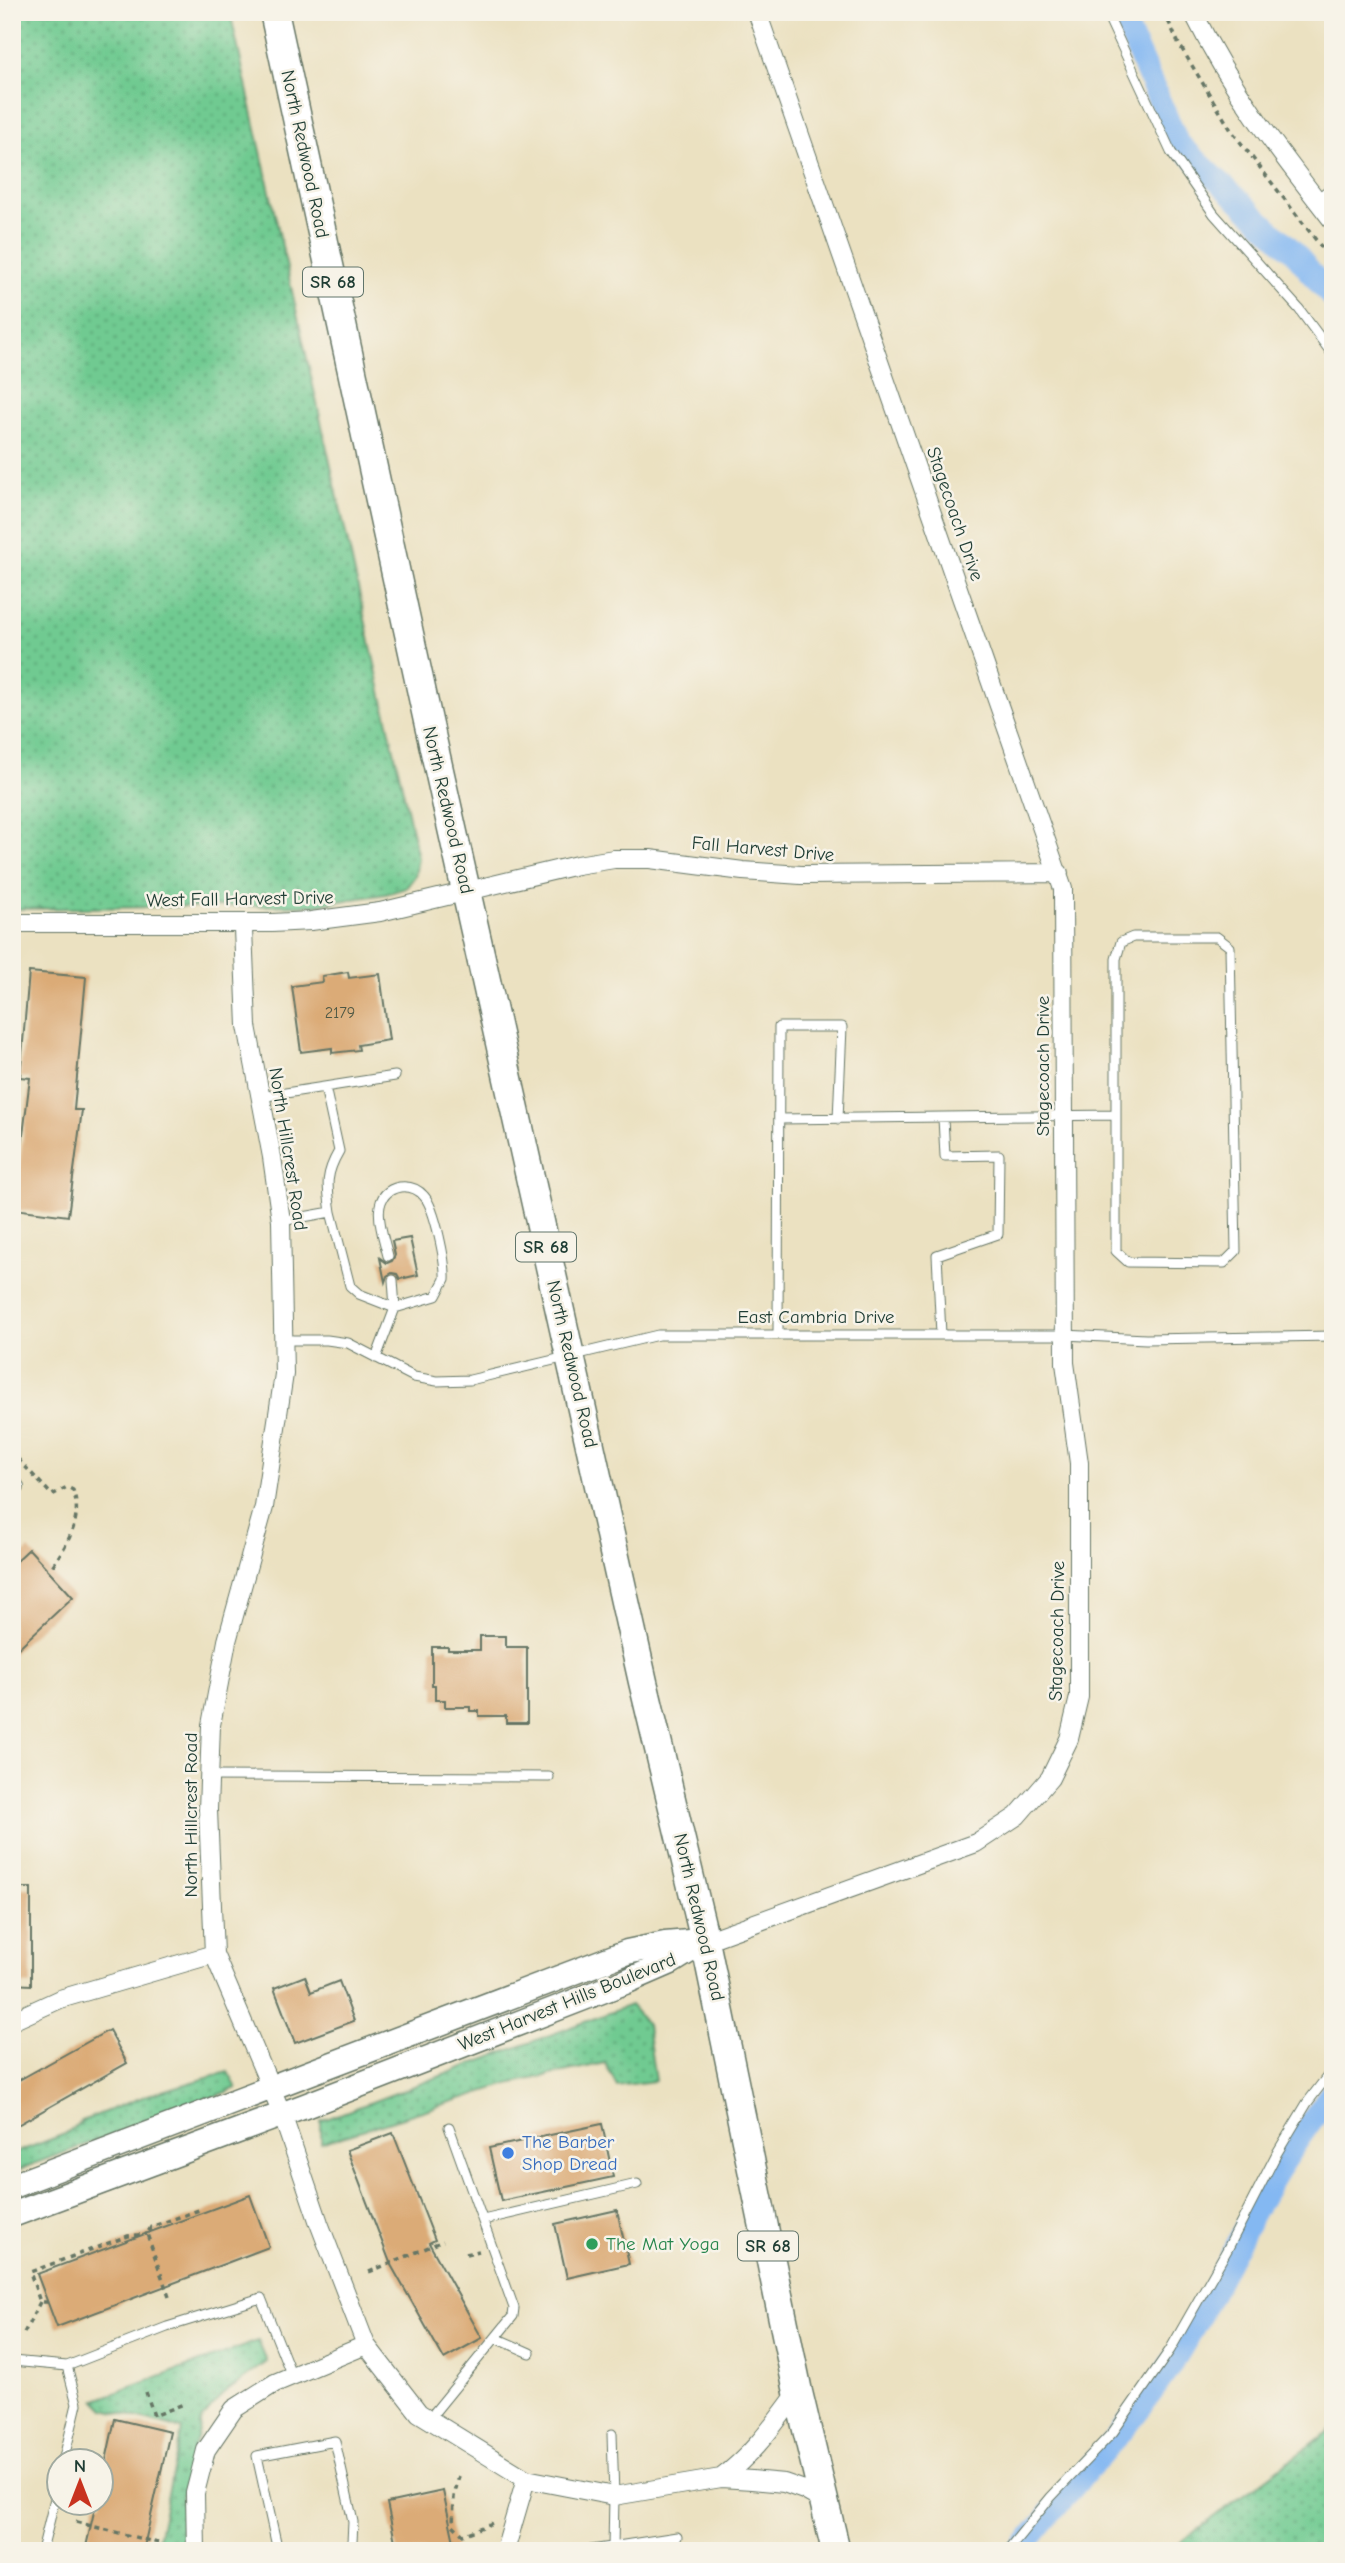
<svg xmlns="http://www.w3.org/2000/svg" width="1345" height="2563" viewBox="0 0 1345 2563" font-family="'Comic Neue',sans-serif">
	<style>
		.grass { fill: url(#grass-dots); stroke: #488462; stroke-width: 2 }
		.lines { fill: none; stroke-linecap: round; stroke-linejoin: round }
		.canal { stroke: #84b8f2; stroke-width: 23 }
		.building { fill: #dbab77 }
		.lane-casing { stroke: #667665; stroke-width: 11 }
		.street-casing { stroke: #667665; stroke-width: 20 }
		.secondary-casing { stroke: #667665; stroke-width: 27 }
		.primary-casing { stroke: #667665; stroke-width: 31 }
		.path { stroke: #667665; stroke-width: 3.5; stroke-dasharray: 5 5; stroke-linecap: butt }
		.lane { stroke: #fff; stroke-width: 9 }
		.street { stroke: #fff; stroke-width: 18 }
		.secondary { stroke: #fff; stroke-width: 24 }
		.primary { stroke: #fff; stroke-width: 28 }
		.shop-dot { fill: #3f7fe0; stroke: #f7f3e8; stroke-width: 2.5 }
		.leisure-dot { fill: #2e9e5b; stroke: #f7f3e8; stroke-width: 2.5 }
		.labels { text-anchor: middle; dominant-baseline: central; stroke-width: 5; stroke-linejoin: round; paint-order: stroke }
		.number-label { font-size: 16px; fill: #4e5845 }
		.shield { fill: #f7f3e8; stroke: #60746a; stroke-width: 2 }
		.shield-label { font-size: 18px; font-weight: bold; fill: #1f3d34 }
		.street-label { font-size: 19px; fill: #1f3d34; stroke: #f7f3e8 }
		.shop-label { font-size: 19px; fill: #366cbe; stroke: #f7f3e8; text-anchor: start }
		.leisure-label { font-size: 19px; fill: #27864d; stroke: #f7f3e8; text-anchor: start }
	</style>
	<defs>
		<pattern id="grass-dots" width="8" height="8" patternUnits="userSpaceOnUse" patternTransform="scale(1.75)"><rect width="8" height="8" fill="#70ca91"/><path d="M2 2h.1M6 6h.1" fill="none" stroke="#5ba577" stroke-width="1.8" stroke-linecap="round"/></pattern>
	</defs>
	<rect width="100%" height="100%" fill="#f7f3e8"/>
	<filter id="ink" filterUnits="userSpaceOnUse"><feTurbulence type="fractalNoise" baseFrequency=".0143" numOctaves="2"/><feDisplacementMap in="SourceGraphic" scale="14" xChannelSelector="R" yChannelSelector="G"/><feConvolveMatrix kernelMatrix="1 2 1 2 8 2 1 2 1" color-interpolation-filters="sRGB"/></filter>
	<filter id="wash" filterUnits="userSpaceOnUse"><feTurbulence type="fractalNoise" baseFrequency=".00686" numOctaves="4" result="noise"/><feDisplacementMap in="SourceGraphic" scale="28" xChannelSelector="R" yChannelSelector="G"/><feGaussianBlur stdDeviation="1.57" result="paint"/><feColorMatrix in="noise" values="0 0 0 0 0 0 0 0 0 0 0 0 0 0 0 0 0 1.4 0 .05"/><feComposite in="paint" operator="in"/></filter>
	<g filter="url(#wash)">
		<rect width="100%" height="100%" fill="#ebe1c1"/>
		<path class="grass" d="M12,12H230L418,858L415,876L406,888L386,894L314,905L12,909Z
			M630,2005L647,2025L655,2081L617,2086L605,2063L508,2084L321,2143V2121Z
			M228,2072L237,2088L12,2172V2154L65,2134L82,2121L148,2095Z
			M258,2341L267,2362L222,2395L202,2420L181,2496L182,2551H159L158,2539L182,2429L105,2409L96,2400Z
			M1333,2428V2551H1172L1180,2543Z"/>
		<g class="lines">
			<path class="canal" d="M1120,12L1178,143L1294,252L1333,299
				M1020,2551C1070,2486 1130,2430 1174,2360C1211,2302 1237,2237 1273,2178C1291,2148 1313,2119 1333,2090"/>
		</g>
		<g id="blocks">
			<path class="building" d="M29,972L86,977L74,1110H82L68,1216L14,1209L30,1078L20,1077Z
				M348,972L349,978L380,974L389,1040L358,1045L359,1050L332,1053V1048L301,1052L292,986L323,982L322,976Z
				M410,1238L418,1275L400,1279L397,1274L392,1273L387,1276L385,1282L380,1258L387,1263L392,1261L395,1255L392,1241Z
				M29,1549L73,1597L12,1654V1565Z
				M480,1636H506V1647H527V1723H506V1716H479V1711H470V1707H445V1700H435V1685H432V1647H448V1650H480Z
				M12,1888H31V1985L12,1984Z
				M305,1976L311,1992L339,1981L354,2021L295,2043L274,1988Z
				M109,2030L127,2063L12,2128V2084Z
				M602,2124L613,2177L501,2201L489,2148Z
				M393,2133L435,2240L429,2243L482,2338L444,2359L391,2265L347,2150Z
				M250,2195L269,2247L57,2327L37,2274Z
				M617,2210L629,2264L567,2278L555,2224Z
				M115,2419L170,2432L143,2551H85L96,2503H102V2479Z
				M443,2491L456,2551H397L387,2503Z"/>
		</g>
	</g>
	<g filter="url(#ink)">
		<use href="#blocks" fill-opacity="0" stroke="#667665" stroke-width="2"/>
		<g class="lines">
			<g class="lane-casing">
				<path id="lane" d="M1106,12L1171,152L1214,214L1299,309L1333,355
					M260,1097L395,1076
					M779,1119L1116,1115V959L1121,942L1133,937H1217L1230,947L1236,1251L1224,1263L1128,1262L1116,1251V1115
					M331,1212L350,1286L359,1294L395,1308L376,1358
					M281,1221L331,1212C327,1185 325,1175 339,1151L325,1087
					M388,1256C383,1235 366,1193 400,1187C409,1186 418,1189 424,1196C435,1208 446,1263 445,1279L436,1296L395,1308L393,1280
					M941,1334L937,1255L998,1234L999,1155L945,1156L943,1118
					M778,1335L779,1027H842L838,1119
					M283,1340H327L348,1343L414,1377L437,1381L470,1380L658,1335H1064L1146,1339L1333,1336
					M209,1776L549,1777
					M483,2220L637,2184
					M496,2338L530,2353
					M12,2361L67,2366L77,2404L63,2462
					M67,2366L167,2327L261,2298L292,2376
					M429,2419L513,2316L514,2308L449,2127
					M612,2434L614,2496L613,2548
					M42,2551L60,2478
					M278,2551L257,2456L335,2441L353,2522L352,2542L345,2551
					M585,2551L677,2537
					M1007,2551L1051,2497L1113,2432L1170,2350L1227,2250L1277,2153L1307,2103L1333,2069"/>
			</g>
			<g class="street-casing">
				<path id="street" d="M1193,12C1231,90 1280,153 1333,221
					M1319,203L1333,192
					M12,923H272L311,921L380,912L577,865L614,859H650L743,871L801,875L1059,873
					M243,929L247,1026L272,1157L281,1221L284,1374L264,1507L227,1641L211,1725L208,1810L214,1954L282,2114L319,2223L366,2345L419,2413L526,2479L614,2496L721,2478L752,2480L784,2483L804,2490L825,2502
					M12,1490L15,1487
					M705,1941L976,1843L1017,1816L1050,1778L1069,1739L1079,1697V1463L1065,1363L1063,889L757,12
					M12,2021L60,1999L214,1954
					M721,2478C753,2455 775,2423 798,2392
					M196,2551L195,2493L206,2450L234,2409L275,2383L366,2345
					M505,2551L526,2479"/>
			</g>
			<g class="secondary-casing">
				<path id="secondary" d="M12,2186L627,1952L665,1944L701,1941
					M12,2215L305,2106L625,1982L671,1962L705,1941"/>
			</g>
			<g class="primary-casing">
				<path id="primary" d="M274,12L428,721L643,1682L705,1941L798,2392L836,2551"/>
			</g>
			<path class="path" d="M1164,12L1179,44L1231,130L1333,262
				M12,1465L17,1458L52,1495L67,1487L73,1490C84,1521 66,1545 50,1570
				M466,2254L479,2251
				M369,2272L443,2241
				M169,2297L147,2234L151,2227L199,2210L200,2213
				M47,2302H40L30,2272L128,2236L147,2234
				M24,2333L40,2302
				M146,2392L154,2416L186,2403
				M459,2476L454,2497L453,2525L463,2535L495,2522
				M76,2522L158,2543"/>
			<use href="#lane" class="lane"/>
			<use href="#street" class="street"/>
			<use href="#secondary" class="secondary"/>
			<use href="#primary" class="primary"/>
		</g>
	</g>
	<circle class="shop-dot" cx="508" cy="2153" r="7"/>
	<circle class="leisure-dot" cx="592" cy="2244" r="7"/>
	<g class="labels">
		<g class="number-label">
			<text x="340" y="1013">2179</text>
		</g>
		<g class="shield">
			<rect x="303" y="267.5" width="60" height="29" rx="5"/>
			<rect x="516" y="1232.5" width="60" height="29" rx="5"/>
			<rect x="738" y="2231.5" width="60" height="29" rx="5"/>
		</g>
		<g class="shield-label">
			<text x="333" y="282">SR 68</text>
			<text x="546" y="1247">SR 68</text>
			<text x="768" y="2246">SR 68</text>
		</g>
		<g class="street-label">
			<text transform="translate(305 154) rotate(78)">North Redwood Road</text>
			<text transform="translate(955 514) rotate(71)">Stagecoach Drive</text>
			<text transform="translate(448 810) rotate(77)">North Redwood Road</text>
			<text transform="translate(763 849) rotate(5)">Fall Harvest Drive</text>
			<text transform="translate(240 899) rotate(-1)">West Fall Harvest Drive</text>
			<text transform="translate(1043 1066) rotate(-90)">Stagecoach Drive</text>
			<text transform="translate(288 1149) rotate(81)">North Hillcrest Road</text>
			<text x="816" y="1317">East Cambria Drive</text>
			<text transform="translate(572 1364) rotate(77)">North Redwood Road</text>
			<text transform="translate(1057 1631) rotate(-89)">Stagecoach Drive</text>
			<text transform="translate(191 1815) rotate(-90)">North Hillcrest Road</text>
			<text transform="translate(699 1917) rotate(77)">North Redwood Road</text>
			<text transform="translate(567 2002) rotate(-22)">West Harvest Hills Boulevard</text>
		</g>
		<g class="shop-label">
			<text x="522" y="2142">The Barber<tspan x="522" dy="22">Shop Dread</tspan></text>
		</g>
		<g class="leisure-label">
			<text x="606" y="2244">The Mat Yoga</text>
		</g>
	</g>
	<rect width="1345" height="2563" fill="none" stroke="#f7f3e8" stroke-width="42"/>
	<g transform="translate(80 2482)"><circle r="33" fill="#f7f3e8" stroke="#a1aaa0" stroke-width="2"/>
	<path d="M0-5L12 26L0 18L-12 26Z" fill="#c8321e"/>
	<text y="-10" font-size="19" font-weight="bold" text-anchor="middle" fill="#1f3d34">N</text>
	</g>
</svg>
